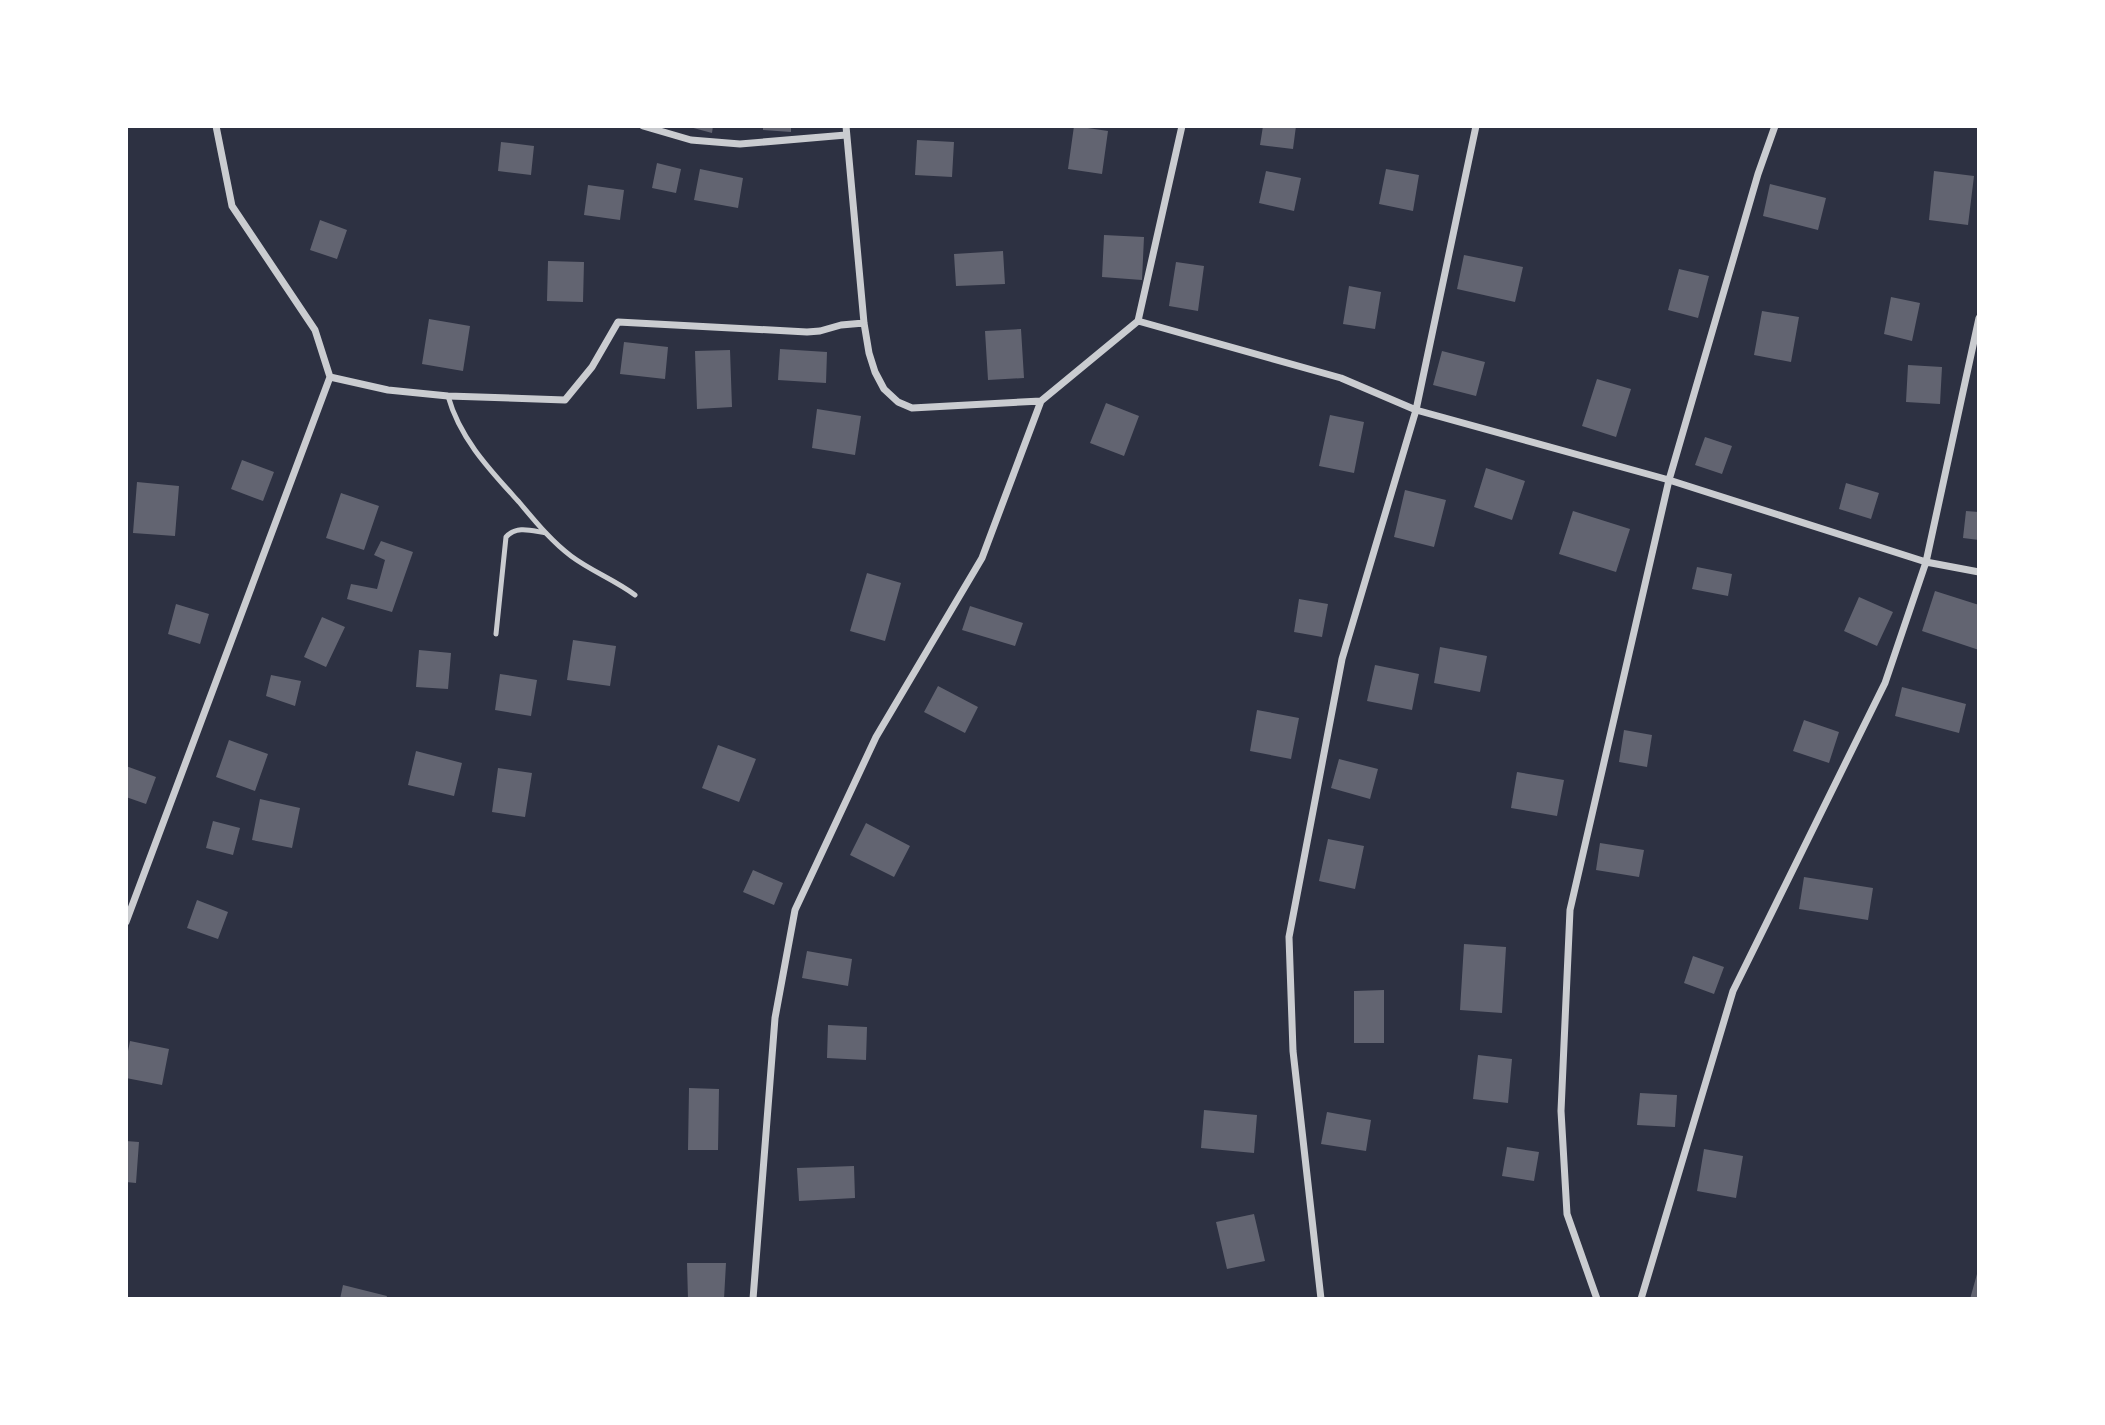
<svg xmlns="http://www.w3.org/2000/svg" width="2105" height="1425" viewBox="0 0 2105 1425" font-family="Raleway,sans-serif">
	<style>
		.building { fill: #626471 }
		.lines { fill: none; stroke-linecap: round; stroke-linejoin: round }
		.service { stroke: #caccd0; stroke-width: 5 }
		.minor { stroke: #caccd0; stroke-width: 7 }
	</style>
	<rect width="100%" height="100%" fill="#2d3142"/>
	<path class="building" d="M686,126H713L712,133Z
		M763,126H791V132L763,130Z
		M1074,126L1108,131L1102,174L1068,169Z
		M1263,126H1296L1293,149L1260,145Z
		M917,140L954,142L952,177L915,175Z
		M501,142L534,146L531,175L498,171Z
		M657,163L681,169L676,193L652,188Z
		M700,169L743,178L738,208L694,200Z
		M1386,169L1419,175L1413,211L1379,204Z
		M1266,171L1301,178L1294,211L1259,203Z
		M1934,171L1974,176L1968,225L1929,220Z
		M1770,184L1826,198L1818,230L1763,216Z
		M588,185L624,190L620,220L584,215Z
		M320,220L347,230L337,259L310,250Z
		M1104,235L1144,237L1142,280L1102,277Z
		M1003,251L1005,284L956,286L954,254Z
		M1464,255L1523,267L1515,302L1457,289Z
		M548,261L584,262L583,302L547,301Z
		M1176,262L1204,266L1198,311L1169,306Z
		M1679,269L1709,276L1698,318L1668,310Z
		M1349,286L1381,292L1375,329L1343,324Z
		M1891,297L1920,303L1912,341L1884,334Z
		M1762,311L1799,317L1791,362L1754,355Z
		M429,319L470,326L463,371L422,364Z
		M1021,329L1024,378L988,380L985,331Z
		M624,342L668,347L665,379L620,374Z
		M780,349L827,352L826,383L778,380Z
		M730,350L732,407L697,409L695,351Z
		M1442,351L1485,362L1476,396L1433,385Z
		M1908,365L1942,367L1940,404L1906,402Z
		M1597,379L1631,389L1616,437L1582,426Z
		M1106,403L1139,416L1124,456L1090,443Z
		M817,409L861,416L855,455L812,448Z
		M1330,415L1364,422L1354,473L1319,466Z
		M1705,437L1732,446L1722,474L1695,465Z
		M242,460L274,472L263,501L231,489Z
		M1486,468L1525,481L1512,520L1474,507Z
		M137,482L179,486L175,536L133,533Z
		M1846,483L1879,493L1871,519L1839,509Z
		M1405,490L1446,500L1434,547L1394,537Z
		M341,493L379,506L364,550L326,538Z
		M1573,511L1630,529L1616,572L1559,554Z
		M1966,511L1979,512V540L1963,538Z
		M381,541L413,552L392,612L347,599L351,584L377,589L385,560L374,555Z
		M1697,567L1732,574L1728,596L1692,589Z
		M867,573L901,583L885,641L850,631Z
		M1935,591L1979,605V650L1922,631Z
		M1859,597L1893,612L1877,646L1844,631Z
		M1299,599L1328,604L1322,637L1294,632Z
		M176,604L209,614L200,644L168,634Z
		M970,606L1023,623L1015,646L962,630Z
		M322,617L345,627L326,667L304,657Z
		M573,640L616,646L610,686L567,680Z
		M1440,647L1487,656L1480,692L1434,683Z
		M419,650L451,653L448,689L416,687Z
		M1375,665L1419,674L1412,710L1367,701Z
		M500,674L537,680L531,716L495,710Z
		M271,675L301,681L295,706L266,696Z
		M938,686L978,707L965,733L924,712Z
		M1902,687L1966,704L1959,733L1895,716Z
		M1257,710L1299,718L1291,759L1250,751Z
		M1804,720L1839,732L1829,763L1793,751Z
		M1624,730L1652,735L1647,767L1619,762Z
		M229,740L268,754L255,791L216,777Z
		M718,745L756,759L739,802L702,788Z
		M416,751L462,763L454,796L408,785Z
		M1339,759L1378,769L1370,799L1331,788Z
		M126,766L156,777L146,804L126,797Z
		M498,768L532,773L525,817L492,812Z
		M1517,772L1564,780L1557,816L1511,808Z
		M260,799L300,808L292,848L252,840Z
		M213,821L240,828L233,855L206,848Z
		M866,823L910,846L894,877L850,855Z
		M1328,839L1364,846L1355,889L1319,881Z
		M1600,843L1644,850L1639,877L1596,870Z
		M753,870L783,883L774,905L743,892Z
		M1804,877L1873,888L1868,920L1799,909Z
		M197,900L228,912L218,939L187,928Z
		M1464,944L1506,947L1502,1013L1460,1010Z
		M807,951L852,959L848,986L802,978Z
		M1693,956L1724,967L1714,994L1684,983Z
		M1384,990V1043H1354V991Z
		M828,1025L867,1027L866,1060L827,1058Z
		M130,1041L169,1049L162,1085L126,1078V1061Z
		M1478,1055L1512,1059L1508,1103L1473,1099Z
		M689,1088L719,1089L718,1150H688Z
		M1640,1093L1677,1095L1675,1127L1637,1125Z
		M1204,1110L1257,1115L1254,1153L1201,1148Z
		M1327,1112L1371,1120L1366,1151L1321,1144Z
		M126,1141L139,1142L136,1183L126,1182Z
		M1507,1147L1539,1152L1534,1181L1502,1176Z
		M1704,1149L1743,1156L1736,1198L1697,1191Z
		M854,1166L855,1198L799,1201L797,1168Z
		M1254,1214L1265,1261L1227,1269L1216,1222Z
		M687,1263H726L724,1299H688Z
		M1977,1274L1979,1275V1299H1970Z
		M343,1285L387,1296L386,1299H340Z"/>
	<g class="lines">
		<path class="service" d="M448,396C460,439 490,470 519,502C535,521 551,541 571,556C591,571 615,580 635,595
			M496,634L506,537C517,525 532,531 546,533"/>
		<path class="minor" d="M643,126L691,140L740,144L846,135
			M846,126L864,323L869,353L875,372L884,389L898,402L912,408L1041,401
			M1138,321L1341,378L1416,410L1669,480L1926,562L1979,572
			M330,377L388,390L448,396L565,400L592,367L618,322L807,332L820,331L841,325L864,323
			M126,922L330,377L315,330L232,206L216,126
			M753,1299L775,1018L795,910L876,737L982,558L1041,401L1138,321L1182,126
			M1321,1299L1293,1051L1289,937L1342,659L1416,410L1476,126
			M1597,1299L1567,1214L1561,1111L1570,910L1669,480L1758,174L1775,126
			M1641,1299L1733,991L1885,683L1926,562L1979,318"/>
	</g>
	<rect width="2105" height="1425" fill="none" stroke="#ffffff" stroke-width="256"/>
</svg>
